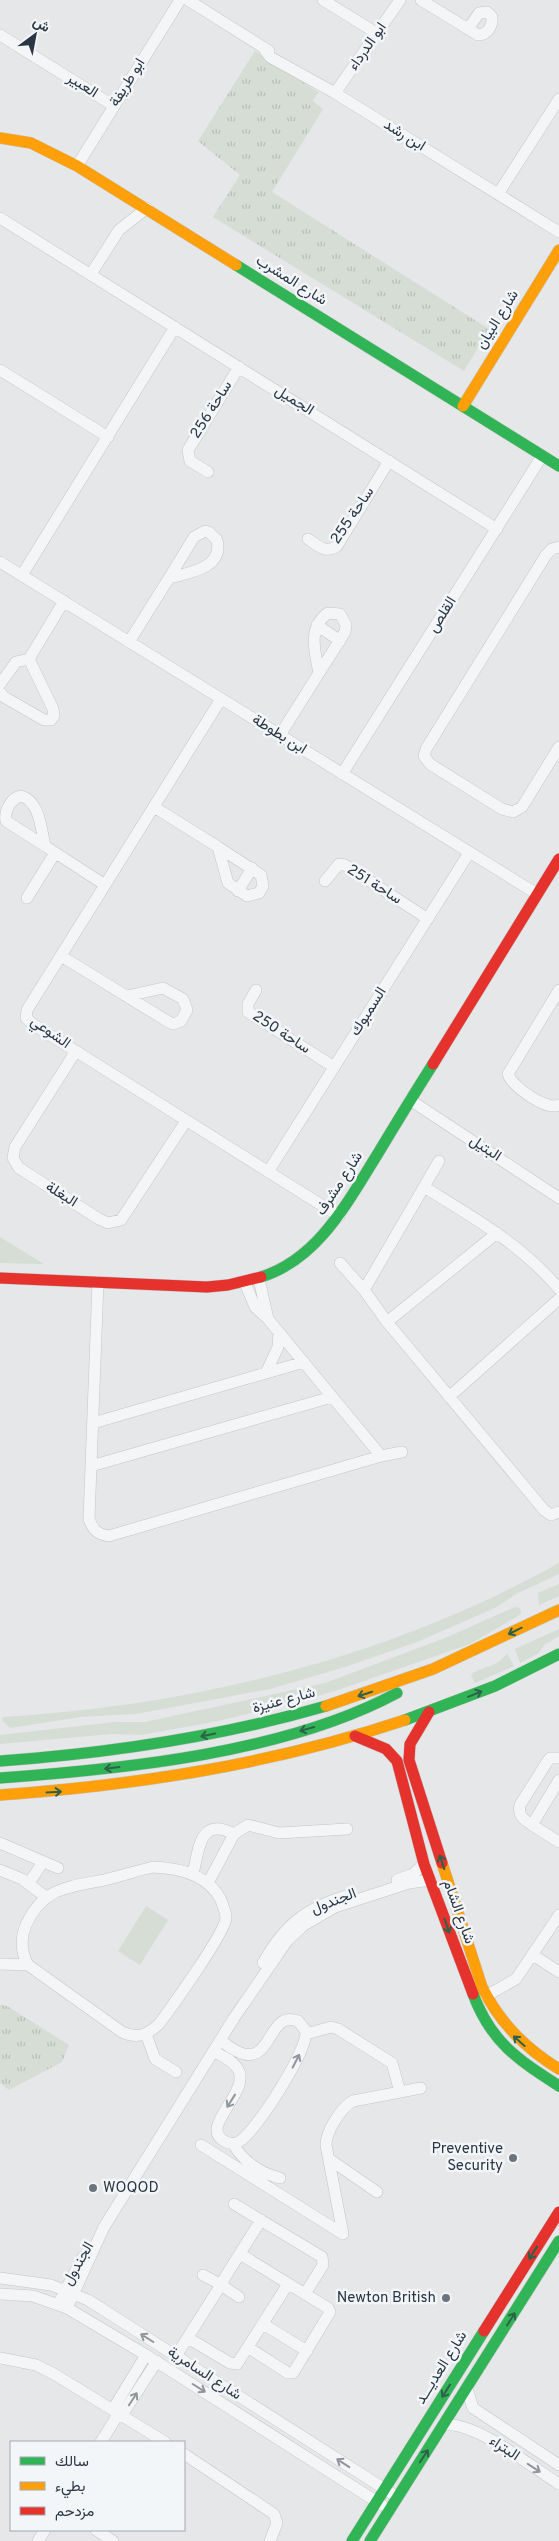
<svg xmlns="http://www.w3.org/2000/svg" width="559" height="2541" viewBox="0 0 559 2541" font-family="Overpass,Vazirmatn,sans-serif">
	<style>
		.green { fill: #d6ddd5 }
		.park { fill: url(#park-tufts) }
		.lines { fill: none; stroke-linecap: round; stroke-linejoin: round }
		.street-casing { stroke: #c3c5c7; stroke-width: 12 }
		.fast-casing { stroke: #c3c5c7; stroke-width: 12 }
		.slow-casing { stroke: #c3c5c7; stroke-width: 12 }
		.jam-casing { stroke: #c3c5c7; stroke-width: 12 }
		.street { stroke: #f4f5f6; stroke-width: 11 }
		.fast { stroke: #30b455; stroke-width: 11 }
		.slow { stroke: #ff9f0a; stroke-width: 11 }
		.jam { stroke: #e5322d; stroke-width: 11 }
		.oneway { stroke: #2d624a }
		.oneway2 { stroke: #90969d }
		.poi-dot { fill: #6c747e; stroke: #f3f6f9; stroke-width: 2 }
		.labels { text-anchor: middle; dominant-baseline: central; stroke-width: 5; stroke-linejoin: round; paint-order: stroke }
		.street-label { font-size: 15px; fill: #2b3644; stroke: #f3f6f9 }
		.poi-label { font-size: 15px; fill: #2b3644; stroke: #f3f6f9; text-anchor: end }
	</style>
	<defs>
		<pattern id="park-tufts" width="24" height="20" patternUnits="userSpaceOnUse" patternTransform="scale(1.25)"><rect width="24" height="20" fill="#d6ddd5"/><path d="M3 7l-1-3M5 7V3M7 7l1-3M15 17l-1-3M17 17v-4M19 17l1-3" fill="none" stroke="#b8beb8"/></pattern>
	</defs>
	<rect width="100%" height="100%" fill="#e5e7e9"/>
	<path class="green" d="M0,1237L44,1264L0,1263Z
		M559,1563V1574L516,1594L497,1607L417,1642L345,1667L270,1689L136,1714L81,1717L10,1728L2,1720L3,1717C196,1705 389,1658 559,1563Z
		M559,1584V1596L539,1605L538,1593Z
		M515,1607L520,1608L521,1614L470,1644L341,1689L291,1704L213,1722L141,1735L112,1734L0,1744V1735L115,1722H145L325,1683L445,1638Z
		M559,1629V1636L544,1645L539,1653L520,1663L515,1649Z
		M507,1653L514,1666L475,1683L471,1675C485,1664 496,1669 507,1653Z
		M146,1906L168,1920L140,1965L118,1951Z"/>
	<path class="park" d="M255,51L318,92L313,101L323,109L272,192L489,329L464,371L213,217L240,175L198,141Z
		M0,2005L7,2006L69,2045L62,2062L9,2090L0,2083Z"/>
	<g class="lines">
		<g class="street-casing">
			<path id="street" d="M188,0L269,51
				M323,0L378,34
				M421,0L478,35C487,35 493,26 492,17L487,12L479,13L468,29
				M0,35L114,106
				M264,49L270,57L335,93L559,232
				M335,93L400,0
				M77,166L180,0
				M498,194L559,99
				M0,218L497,529
				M91,274L119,230L147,208
				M0,370L108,437
				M208,472L190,461L188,450L239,367
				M205,531L209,532L217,540C224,568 189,573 169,578L194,537Z
				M308,539C318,546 326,554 337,546L389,461
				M559,547L552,549L546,555L426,749L424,756L430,764L502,809L513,812L522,807L559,747
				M0,562L537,894
				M22,575L175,327
				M328,613L340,614L346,625L345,632L319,673C315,652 307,628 328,613Z
				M317,625L340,641
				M129,642L169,578
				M29,659L64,601
				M0,684L16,662L29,659L53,709L54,716L51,720H44L4,697L0,692
				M221,699L27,1010L26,1018L34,1025L339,1216
				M280,735L319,673
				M342,774L542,456
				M21,796C40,801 41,829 45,846L6,821C4,811 11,798 21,796Z
				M154,807L218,847
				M45,846L105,885
				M218,847L261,875L263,886L259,893L247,896L228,883Z
				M325,881L339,864L345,865L428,919
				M238,891L252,868
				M27,898L55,853
				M61,956L167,1021L173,1024L181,1021L187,1010L183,999L163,988L127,996
				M256,990L248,1004V1012L334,1067
				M559,990L508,1074C512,1087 547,1111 559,1105
				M76,1051L15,1147L13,1158L19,1168L99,1219L108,1223L121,1220L186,1121
				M410,1100L559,1198
				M439,1161L364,1290L387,1322L544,1510L551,1515L559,1512
				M268,1172L469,853
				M424,1187C474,1218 521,1244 559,1289
				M340,1263L364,1290
				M259,1279L268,1319
				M98,1282L89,1519C93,1530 97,1534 109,1536L381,1456L402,1452
				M245,1283L255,1307L268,1319L381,1456
				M387,1322L497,1233
				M266,1373L278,1347L279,1333
				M449,1397L559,1299
				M93,1423L304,1362
				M91,1466L332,1397
				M559,1758H550L547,1762L520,1805C518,1816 523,1819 532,1825L559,1780
				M532,1825L559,1842
				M0,1843L58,1868
				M153,1867C179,1868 208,1874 221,1900C223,1906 226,1912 226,1918C225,1933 171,2008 159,2024C147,2035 137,2039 122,2032L28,1965C21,1952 20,1939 26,1925C43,1887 69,1887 104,1880C121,1876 136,1871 153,1867Z
				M0,1870L22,1879L46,1897
				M193,1874C199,1848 200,1816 234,1834
				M397,1880L413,1874L424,1864
				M29,1883L43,1862
				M208,1883L234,1834L248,1825L279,1833L347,1829
				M533,1955L559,1972
				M263,1963C285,1924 306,1908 349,1895
				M0,1964L28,1965
				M486,1996L516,1979L559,1915
				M146,2034L155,2059L176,2072
				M306,2034L331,2027L338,2029L392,2063L400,2092
				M214,2051C221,2056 233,2060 238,2069C252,2092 196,2128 226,2142C230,2144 236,2144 240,2141C257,2130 308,2050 306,2031L298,2021C269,2010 272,2061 244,2054C235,2052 227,2045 220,2040
				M233,2144C244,2162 259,2173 280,2178
				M201,2145L343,2234L326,2145C326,2132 341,2107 353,2101L421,2088
				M329,2159L377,2192
				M234,2204L322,2257L323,2265L305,2294
				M240,2254L328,2308L330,2312L293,2373H288L249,2348
				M203,2275L218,2283
				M0,2278L51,2285L88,2300L391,2493
				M222,2282L261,2220
				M218,2283H223L224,2287L239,2297
				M0,2294L33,2296L67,2308L146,2355L382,2505
				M58,2304L83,2257
				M67,2308L104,2227L234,2018L287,1941L304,1925L335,1907L409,1883L430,1880
				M263,2324L307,2351
				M188,2338L230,2363L237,2364L288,2284
				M176,2356L219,2288
				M0,2358L36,2365L54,2374L165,2442
				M467,2389L473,2408L559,2465
				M113,2409L146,2355
				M122,2415L157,2361
				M445,2425C476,2422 532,2467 559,2484
				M101,2442L119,2413
				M184,2454L274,2514L277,2523L270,2541
				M96,2530L113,2541
				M38,2541L45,2530"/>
		</g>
		<g class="fast-casing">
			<path id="fast" d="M236,265L559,466
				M261,1277C318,1259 347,1203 377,1155C395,1125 414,1094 433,1064
				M405,1720L495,1686L559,1654
				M0,1761C111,1753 219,1737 326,1706
				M0,1778C125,1769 285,1753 397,1693
				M473,1994C491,2042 517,2059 559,2086
				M352,2541L484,2331
				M370,2541L559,2241"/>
		</g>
		<g class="slow-casing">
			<path id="slow" d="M0,138L31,143L77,166L236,265
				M463,406L559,250
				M326,1706L433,1669L559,1610
				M0,1795C139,1785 273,1764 405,1720
				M442,1863L482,1987C500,2023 525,2048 559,2069"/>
		</g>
		<g class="jam-casing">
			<path id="jam" d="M433,1064L559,859
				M0,1278L207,1287L228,1285L261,1277
				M429,1712L410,1744L409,1760L442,1863
				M355,1736L386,1749L397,1761L424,1864L473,1994
				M484,2331L559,2212"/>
		</g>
		<use href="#street" class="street"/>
		<use href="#fast" class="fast"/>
		<use href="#slow" class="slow"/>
		<use href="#jam" class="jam"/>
	</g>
	<defs><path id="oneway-shaft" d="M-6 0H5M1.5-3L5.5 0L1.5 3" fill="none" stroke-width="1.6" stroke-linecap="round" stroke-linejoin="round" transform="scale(1.25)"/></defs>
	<g class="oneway">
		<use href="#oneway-shaft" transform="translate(515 1631) rotate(154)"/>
		<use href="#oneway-shaft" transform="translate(365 1694) rotate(162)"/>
		<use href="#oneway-shaft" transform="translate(475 1694) rotate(-22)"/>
		<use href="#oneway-shaft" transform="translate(307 1729) rotate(165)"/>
		<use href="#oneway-shaft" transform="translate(208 1735) rotate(168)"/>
		<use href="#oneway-shaft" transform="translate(112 1768) rotate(173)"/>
		<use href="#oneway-shaft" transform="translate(54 1792) rotate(-3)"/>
		<use href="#oneway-shaft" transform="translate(442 1862) rotate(-108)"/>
		<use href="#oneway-shaft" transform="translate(447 1926) rotate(70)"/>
		<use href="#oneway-shaft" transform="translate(519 2041) rotate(-138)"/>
		<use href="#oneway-shaft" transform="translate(533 2253) rotate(122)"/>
		<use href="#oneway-shaft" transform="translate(511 2319) rotate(-58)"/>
		<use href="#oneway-shaft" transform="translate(446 2391) rotate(122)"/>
		<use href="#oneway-shaft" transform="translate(424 2456) rotate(-56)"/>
	</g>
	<g class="oneway2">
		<use href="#oneway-shaft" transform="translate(296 2061) rotate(-63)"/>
		<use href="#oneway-shaft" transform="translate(231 2101) rotate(122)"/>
		<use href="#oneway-shaft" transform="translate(147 2338) rotate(-148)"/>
		<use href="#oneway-shaft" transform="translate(199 2388) rotate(32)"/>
		<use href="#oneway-shaft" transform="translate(133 2399) rotate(-57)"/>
		<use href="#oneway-shaft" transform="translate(343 2463) rotate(-147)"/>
		<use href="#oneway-shaft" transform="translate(534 2468) rotate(33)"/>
	</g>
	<g class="poi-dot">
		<circle cx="513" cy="2158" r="5"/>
		<circle cx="93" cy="2188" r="5"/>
		<circle cx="446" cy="2298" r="5"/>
	</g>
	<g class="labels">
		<g class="street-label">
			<text transform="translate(368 47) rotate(-55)">ابو الدرداء</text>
			<text transform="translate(128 83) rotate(-58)">ابو طريفة</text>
			<text transform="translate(82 86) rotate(32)">العبير</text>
			<text transform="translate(404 136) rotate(32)">ابن رشد</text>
			<text transform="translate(291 281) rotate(32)">شارع المشرب</text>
			<text transform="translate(498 320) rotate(-58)">شارع البيان</text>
			<text transform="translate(294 401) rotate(32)">الجميل</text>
			<text transform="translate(212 410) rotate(-58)">ساحة 256</text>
			<text transform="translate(353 516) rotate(-56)">ساحة 255</text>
			<text transform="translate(443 615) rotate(-58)">القلص</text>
			<text transform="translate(279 735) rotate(32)">ابن بطوطة</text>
			<text transform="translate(374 885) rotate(32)">ساحة 251</text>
			<text transform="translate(369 1012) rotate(-58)">السمبوك</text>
			<text transform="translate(50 1033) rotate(35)">الشوعي</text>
			<text transform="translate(281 1033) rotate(33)">ساحة 250</text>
			<text transform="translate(485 1149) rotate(33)">البتيل</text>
			<text transform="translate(340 1184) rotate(-57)">شارع مشرف</text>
			<text transform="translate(61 1195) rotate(32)">البغلة</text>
			<text transform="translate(284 1701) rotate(-15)">شارع عنيزة</text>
			<text transform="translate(334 1902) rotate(-21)">الجندول</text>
			<text transform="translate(458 1912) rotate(70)">شارع الشام</text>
			<text transform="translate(79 2264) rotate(-60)">الجندول</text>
			<text transform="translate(442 2368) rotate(-58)">شارع العديـــد</text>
			<text transform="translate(204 2374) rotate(33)">شارع السامرية</text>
			<text transform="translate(504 2449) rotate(33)">البتراء</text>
		</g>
		<g class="poi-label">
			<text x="503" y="2149">Preventive<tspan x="503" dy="17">Security</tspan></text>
			<text x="103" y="2188" text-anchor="start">WOQOD</text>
			<text x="436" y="2298">Newton British</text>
		</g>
	</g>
	<rect x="10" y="2441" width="175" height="90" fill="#f3f6f9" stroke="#a3a9b1"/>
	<rect x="20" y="2457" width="25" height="8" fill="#30b455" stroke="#a3a9b1"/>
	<text x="55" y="2466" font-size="15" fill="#2b3644">سالك</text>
	<rect x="20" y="2482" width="25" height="8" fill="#ff9f0a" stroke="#a3a9b1"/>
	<text x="55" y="2491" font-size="15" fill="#2b3644">بطيء</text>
	<rect x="20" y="2507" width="25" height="8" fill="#e5322d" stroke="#a3a9b1"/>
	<text x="55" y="2516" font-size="15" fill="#2b3644">مزدحم</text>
	<g transform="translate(35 35) rotate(32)" stroke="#f3f6f9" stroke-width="4" paint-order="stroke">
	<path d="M0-4L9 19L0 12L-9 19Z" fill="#2b3644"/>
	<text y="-8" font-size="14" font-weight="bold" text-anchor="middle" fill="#2b3644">ش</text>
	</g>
</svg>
